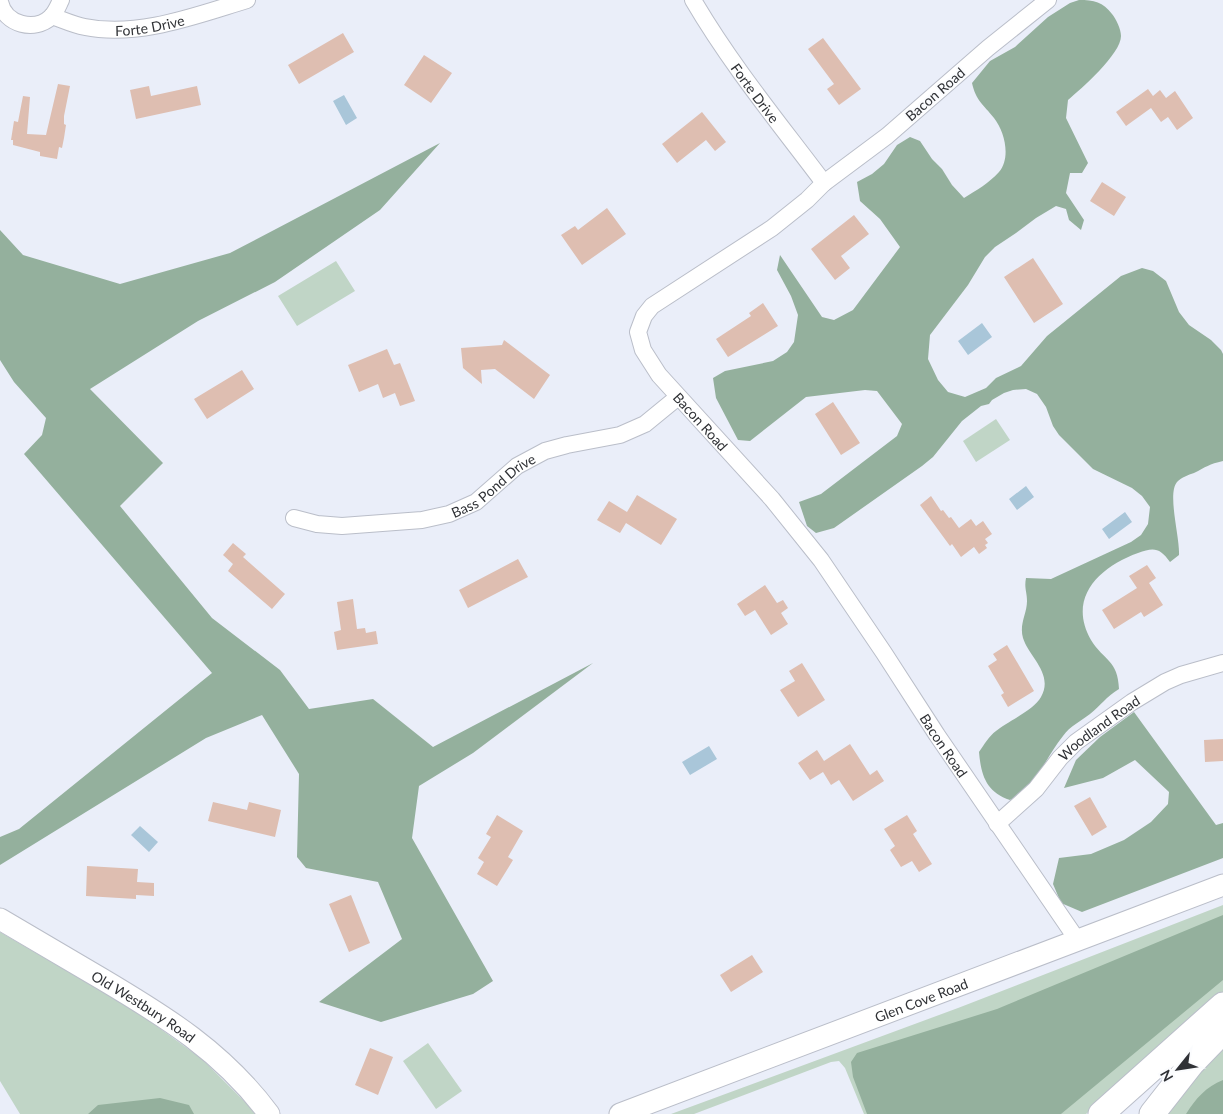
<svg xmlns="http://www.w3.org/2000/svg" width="1223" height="1114" viewBox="0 0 1223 1114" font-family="Lato,sans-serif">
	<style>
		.green { fill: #c0d5c6 }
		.forest { fill: #94b09d }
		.water { fill: #a9c6d9 }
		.building { fill: #debeb1 }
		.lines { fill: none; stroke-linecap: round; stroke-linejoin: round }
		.minor-casing { stroke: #babec9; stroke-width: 18 }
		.major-casing { stroke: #babec9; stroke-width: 23 }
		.highway-casing { stroke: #babec9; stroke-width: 27 }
		.minor { stroke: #fff; stroke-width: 16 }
		.major { stroke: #fff; stroke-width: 21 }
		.highway { stroke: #fff; stroke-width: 25 }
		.labels { text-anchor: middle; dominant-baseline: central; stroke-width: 4; stroke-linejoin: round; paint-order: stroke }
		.street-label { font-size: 14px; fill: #303236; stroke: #fbfcfe }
	</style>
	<rect width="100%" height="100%" fill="#eaeef9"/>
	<path class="green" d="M336,261L355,291L297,326L278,296Z
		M996,419L1010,440L976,462L963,441Z
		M1223,905V995L1086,1114H864L845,1068L839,1061L831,1062L694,1114H671L958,1008Z
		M0,932L136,1011L202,1059L249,1106L255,1114H20L0,1081Z
		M428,1043L462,1091L436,1109L403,1061Z
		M1223,1047V1114H1165L1215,1054Z"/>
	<path class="forest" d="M1079,0C1094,0 1103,2 1112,14C1116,19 1121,29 1121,36C1121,54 1081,89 1068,100L1066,118L1088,163L1082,173H1070L1066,193L1084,220L1081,230L1069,220L1066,209L1056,206L1036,218L1016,233L995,247L985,257L968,285L930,335L928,359L938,380L948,392L965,397L986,388L996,378L1021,366L1047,336L1121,276L1142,268L1153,271L1166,281L1179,312L1189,325L1211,340L1221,350L1223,354V461C1209,464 1206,467 1194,473C1188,475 1182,477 1177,482C1167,494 1180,537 1179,555L1170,562C1160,548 1154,547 1138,553C1099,567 1067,598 1091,640C1104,661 1118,660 1119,689C1106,697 1101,705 1090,714C1081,721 1070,726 1063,736C1045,758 1037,787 1010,800C986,792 981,775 979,752C984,745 989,736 996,731C1007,722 1034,710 1041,697C1054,674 1029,657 1023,638C1019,624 1027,614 1027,601C1027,592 1024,588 1026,578L1051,579L1131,542L1141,535L1148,524L1150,507L1142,496L1132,488L1093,469L1059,435L1053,426L1046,407L1037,394L1026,389L1013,390L1004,393L992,400L989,404L981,406L962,421L933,457L922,466L834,528L816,533L807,526L799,502L821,494L897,436L902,424L877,391L865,390L806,397L750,441L738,440L716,398L713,378L725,371L773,361L787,352L794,342L798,315L791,296L777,270L780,255L822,317L834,320L853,310L900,247L880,219L860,201L857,182L872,174L884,164L897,145L910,137L920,141L932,159L942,169L952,185L964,198C977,190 989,183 999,172C1011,158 1005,132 994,118C983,104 976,101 972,83L990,61L1015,47L1048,17L1070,3Z
		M440,143L380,210L275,282L198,321L90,389L163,463L120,506L212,618L280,670L309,709L373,699L433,747L593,663L473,753L419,786L412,838L493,981L473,994L381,1022L319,1002L402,939L378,882L306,868L297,857L299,774L262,715L206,738L0,865V837L19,829L212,673L24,454L42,435L46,418L14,382L0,360V230L23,255L120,284L230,253Z
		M1134,712L1216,825L1223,823V858L1082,912L1061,903L1053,884L1059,858L1091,854L1124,840L1151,822L1168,804L1169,792L1135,760L1103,778L1064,788L1076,760L1100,737Z
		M1223,915V980L1061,1114H867L853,1077L851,1062L857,1053L997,1009Z
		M1223,1080V1114H1186C1196,1098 1206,1087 1223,1080Z
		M160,1098L189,1105L194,1114H88L98,1105Z"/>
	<path class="water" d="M344,95L357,118L346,125L333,101Z
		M982,323L992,337L968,355L958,341Z
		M1026,486L1034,497L1017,510L1009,499Z
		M1125,512L1132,522L1109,539L1102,529Z
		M709,746L717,759L690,775L682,762Z
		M140,826L158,842L149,852L131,835Z"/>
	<path class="building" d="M343,33L354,52L299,84L288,65Z
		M823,38L861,89L839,105L827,89L834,84L808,49Z
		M424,55L452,73L431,103L404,85Z
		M58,84L70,86L64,116V124L66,125L64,138L62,148L59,147L57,159L40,156V152L13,145V140H11L14,121L18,122L23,96L30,97L27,134L46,135Z
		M149,86L151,96L197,86L201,105L136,119L130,90Z
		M1148,89L1153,96L1160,90L1166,98L1175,91L1193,118L1177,130L1168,117L1161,122L1151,108L1126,126L1116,112Z
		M702,112L726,142L715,151L706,140L677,163L662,144Z
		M1102,182L1126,197L1114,216L1090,201Z
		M607,208L626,234L582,265L561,235L575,226L578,230Z
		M854,215L869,234L841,256L850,268L835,280L811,249Z
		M1033,258L1063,304L1034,323L1004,277Z
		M763,303L778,326L728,357L716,339L751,316L749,313Z
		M504,340L550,375L534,399L495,369L481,370L482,384L463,368L461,348L502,345Z
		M387,349L394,365L400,363L415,401L400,406L395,393L383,398L378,384L359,392L348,365Z
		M242,370L254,389L207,419L194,399Z
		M833,402L860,443L841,455L815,414Z
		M637,495L677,519L661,545L626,523L620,533L597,520L609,501L627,512Z
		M931,496L941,511L943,510L949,518L951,517L959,528L971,519L976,526L983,521L992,534L985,539L988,543L985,545L987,548L979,554L974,547L961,557L952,544L950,546L920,505Z
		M233,543L246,554L243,557L285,594L272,609L228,571L233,564L223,555Z
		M518,559L528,577L468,608L459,590Z
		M1147,565L1156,578L1149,583L1163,605L1144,617L1141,612L1114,629L1102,610L1137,588L1129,576Z
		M765,585L777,603L783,600L788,608L781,613L788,624L771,635L755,610L745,616L737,604Z
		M353,599L357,629L365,628L366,633L376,631L378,644L337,650L334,632L341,630L337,602Z
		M1007,645L1034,691L1008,707L1001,695L1004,693L988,666L997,660L993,654Z
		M802,663L825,700L798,717L780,690L795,681L789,671Z
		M1223,739V761L1205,762L1204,740Z
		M850,744L870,775L877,770L884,781L853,801L839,780L831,785L823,772L810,780L798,763L817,750L824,761Z
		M1090,797L1107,827L1092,836L1074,806Z
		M213,802L247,810L249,802L281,810L275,837L208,821Z
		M497,815L523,831L508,857L513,860L497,886L477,874L484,862L478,858L491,837L486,834Z
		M907,815L917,831L913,834L932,864L919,872L912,861L901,867L890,850L895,846L884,829Z
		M87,866L138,869L137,882L154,883V896L136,895V899L86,896Z
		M351,895L370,943L349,952L329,904Z
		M752,955L763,972L731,992L720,975Z
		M370,1048L393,1057L378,1095L355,1085Z"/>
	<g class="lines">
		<g class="minor-casing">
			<g id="minor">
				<path id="s1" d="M693,0C731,65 779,123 824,183"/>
				<path id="s2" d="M1048,0L988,48L887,136L824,183L807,200L772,228L652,306L644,316L638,332L643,350L659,375L772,499L821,560L884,653L937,735L1078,941"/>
				<path d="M0,2C5,25 35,32 51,17C56,12 58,6 61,0"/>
				<path id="s3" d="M52,16C63,20 74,25 85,27C138,38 197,15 247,0"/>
				<path id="s4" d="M294,518L317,524L342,526L422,520L449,514L476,502L517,466L545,451L567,445L620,435L645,424L678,397"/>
				<path id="s5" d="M997,824L1036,789L1060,758L1076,742L1132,702L1165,682L1181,675L1223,663"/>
			</g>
		</g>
		<g class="major-casing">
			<g id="major">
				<path id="s6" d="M0,919C34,939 68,959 102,979C166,1017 223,1052 269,1114"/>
				<path id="s7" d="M620,1114L1223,885"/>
			</g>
		</g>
		<g class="highway-casing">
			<path id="highway" d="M1101,1114L1223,1005
				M1152,1114L1192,1063L1223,1031"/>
		</g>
		<use href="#minor" class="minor"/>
		<use href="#major" class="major"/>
		<use href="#highway" class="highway"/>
	</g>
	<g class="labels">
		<g class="street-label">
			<text stroke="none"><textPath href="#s3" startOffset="100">Forte Drive</textPath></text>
			<text stroke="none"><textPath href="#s1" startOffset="112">Forte Drive</textPath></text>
			<text transform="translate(935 94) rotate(-41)">Bacon Road</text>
			<text stroke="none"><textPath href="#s2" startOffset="642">Bacon Road</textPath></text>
			<text stroke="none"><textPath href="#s4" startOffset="210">Bass Pond Drive</textPath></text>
			<text stroke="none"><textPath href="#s5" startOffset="141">Woodland Road</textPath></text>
			<text stroke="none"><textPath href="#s2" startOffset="1048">Bacon Road</textPath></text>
			<text stroke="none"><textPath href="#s7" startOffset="322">Glen Cove Road</textPath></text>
			<text stroke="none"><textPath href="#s6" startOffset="168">Old Westbury Road</textPath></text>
		</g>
	</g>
	<g transform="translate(1178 1069) rotate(240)" stroke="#fbfcfe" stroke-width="4" paint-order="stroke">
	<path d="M0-4L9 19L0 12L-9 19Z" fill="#303236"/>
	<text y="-8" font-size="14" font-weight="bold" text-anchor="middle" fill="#303236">N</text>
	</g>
</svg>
